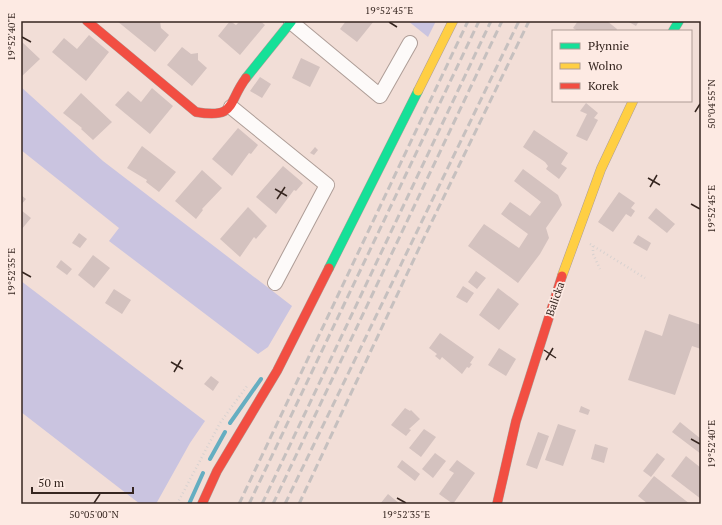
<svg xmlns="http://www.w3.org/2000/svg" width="722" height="525" viewBox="0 0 722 525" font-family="'PT Serif',serif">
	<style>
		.green { fill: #cac4e0 }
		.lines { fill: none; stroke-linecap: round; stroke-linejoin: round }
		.stream { stroke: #65aec1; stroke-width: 4 }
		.building { fill: #d4c2bf }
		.street-casing { stroke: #ae9d97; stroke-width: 16 }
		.fast-casing { stroke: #ae9d97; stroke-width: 10 }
		.slow-casing { stroke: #ae9d97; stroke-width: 10 }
		.jam-casing { stroke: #ae9d97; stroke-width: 10 }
		.path { stroke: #d8d2d0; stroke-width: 2.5; stroke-dasharray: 1 3; stroke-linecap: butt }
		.street { stroke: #fdfaf9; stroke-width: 14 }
		.fast { stroke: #16e098; stroke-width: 9 }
		.slow { stroke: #ffcf43; stroke-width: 9 }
		.jam { stroke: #f24e42; stroke-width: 9 }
		.rail { stroke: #c6c0bf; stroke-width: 3; stroke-dasharray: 8 4; stroke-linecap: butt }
		.ticks { fill: none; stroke: #35251f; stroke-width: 1.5 }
		.labels { text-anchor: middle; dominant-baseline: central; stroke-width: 3.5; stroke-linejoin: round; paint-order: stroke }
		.street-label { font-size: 11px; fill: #35251f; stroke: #fdeae3 }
		.neatline { fill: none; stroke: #35251f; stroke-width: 1.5 }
		.ticks-label { font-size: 10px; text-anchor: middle; fill: #35251f }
	</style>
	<rect width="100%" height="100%" fill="#f2ded7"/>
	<path class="green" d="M408,21H436L428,37Z
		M21,87L103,161L292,306L268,347L258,354L109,241L119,228L21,150Z
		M21,281L205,421L190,443L156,504H140L21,412Z"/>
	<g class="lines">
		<path class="stream" d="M230,423L261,379
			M210,459L225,432
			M189,504L203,473"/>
	</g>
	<path class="building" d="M117,21H160L161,28L169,35L155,52Z
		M230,21L236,25L240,21H260L265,25L240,55L218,36Z
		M346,21H374L357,42L340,29Z
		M578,21H607L617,29L616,31H578L573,28Z
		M627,21H639L636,26Z
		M89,35L109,52L86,81L52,52L64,38L77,49Z
		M21,41L40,59L21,77Z
		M182,47L191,54L198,53V60L207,68L192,86L167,65Z
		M301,58L320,67L310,87L292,78Z
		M260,77L271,84L262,98L250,91Z
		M152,88L173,106L150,134L115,105L128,91L141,102Z
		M81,93L112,122L93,140L81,129L82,128L63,113Z
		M586,103L598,113L594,118L598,120L587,141L576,136L587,114L580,111Z
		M238,128L258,145L251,154L249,153L232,176L212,159Z
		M534,130L568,153L561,164L567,168L559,179L546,169L548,166L545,162L523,147Z
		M142,146L176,172L159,192L146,182L147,180L127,168Z
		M315,147L318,150L314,155L310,153Z
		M283,166L303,183L296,191L294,190L276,214L256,197Z
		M523,169L558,195L562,205L546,228L549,238L540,254L518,283L468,246L484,224L519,248L528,234L501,214L510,202L530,216L541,202L514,181Z
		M202,170L222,188L202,209L203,210L196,219L175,201Z
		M619,192L635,203L631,208L635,211L631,217L626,214L613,232L598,222Z
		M21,195L26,199L21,205Z
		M248,207L267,226L256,239L254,237L240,257L220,239Z
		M656,208L675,224L667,233L648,218Z
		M21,210L31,218L21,230Z
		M79,233L87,239L80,248L72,243Z
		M638,235L651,243L647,251L633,243Z
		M93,255L110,268L94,288L78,275Z
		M61,260L72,269L67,275L56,267Z
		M476,271L486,278L477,289L468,282Z
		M463,286L474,293L467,303L456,297Z
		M498,288L519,304L499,330L479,315Z
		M114,289L131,300L122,314L105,303Z
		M669,314L701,325V349L692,346L675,395L628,380L645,330L662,336Z
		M440,333L474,357L470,363L472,364L469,368L467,367L462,374L442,357L440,360L435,356L437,354L429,348Z
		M499,348L516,359L506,376L488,365Z
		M211,376L219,382L213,391L204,384Z
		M581,406L590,410L588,415L579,412Z
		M405,408L410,411L411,410L420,419L409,429L411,430L406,436L391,425Z
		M680,422L701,439V454L672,432Z
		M558,424L576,430L563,466L545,460Z
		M424,429L436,437L421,457L409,448Z
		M538,432L549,436L537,469L526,465Z
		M595,444L608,448L604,463L591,459Z
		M435,453L446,461L433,478L422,469Z
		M657,453L665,459L651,477L643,471Z
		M686,456L701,468V499L671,476Z
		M402,460L420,474L415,481L397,467Z
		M457,460L475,473L453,504L439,494L454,473L449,470Z
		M654,476L690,504H648L638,496Z
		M388,494L400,504H380Z"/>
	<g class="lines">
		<g class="street-casing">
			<path id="street" d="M291,22L380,96L410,43
				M231,107L327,185L275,283"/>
		</g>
		<g class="fast-casing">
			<path id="fast" d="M673,31L679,21
				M246,78L291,22L290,21
				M329,268L418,91"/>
		</g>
		<g class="slow-casing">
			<path id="slow" d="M418,91L453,21
				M562,276L601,169L633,101"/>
		</g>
		<g class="jam-casing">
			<path id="jam" d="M87,21L196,112C237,119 227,103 246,78
				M202,504L217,471L277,371L329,268
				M497,504L516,421L562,276"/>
		</g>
		<path class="path" d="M590,244L645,278
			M593,246V254L600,269
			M177,504L220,423L247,386"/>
		<use href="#street" class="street"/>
		<use href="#fast" class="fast"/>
		<use href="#slow" class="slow"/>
		<use href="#jam" class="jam"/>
		<path class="rail" d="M239,504L468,21
			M249,504L479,21
			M262,504L491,21
			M273,504L502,21
			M285,504L519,21
			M299,504L422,242L529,21"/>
	</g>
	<path class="ticks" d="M389,22L397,27M22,37L31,42M695,112L700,104M648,178L660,185M650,187L657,175M275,189L287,196M277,199L285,187M691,204L700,209M22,272L31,277M544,350L556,358M546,360L553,348M171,362L183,369M174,372L181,360M691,439L700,444M397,498L406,503M94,503L100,494"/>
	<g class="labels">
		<g class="street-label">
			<text transform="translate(555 299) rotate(-71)">Balicka</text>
		</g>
	</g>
	<rect width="722" height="525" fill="none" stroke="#fdeae3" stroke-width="44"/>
	<rect x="552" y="30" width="140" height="72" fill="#fdeae3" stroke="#ad9b95"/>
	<rect x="560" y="43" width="20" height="6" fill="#16e098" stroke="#ad9b95"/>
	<text x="588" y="50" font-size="12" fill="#35251f">Płynnie</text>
	<rect x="560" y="63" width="20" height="6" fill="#ffcf43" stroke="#ad9b95"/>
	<text x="588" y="70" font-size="12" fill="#35251f">Wolno</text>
	<rect x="560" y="83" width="20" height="6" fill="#f24e42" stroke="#ad9b95"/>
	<text x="588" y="90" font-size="12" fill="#35251f">Korek</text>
	<path d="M32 487v6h101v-6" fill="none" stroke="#35251f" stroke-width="2"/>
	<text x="38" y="487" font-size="12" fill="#35251f" stroke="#fdeae3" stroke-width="3" paint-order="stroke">50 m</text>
	<rect x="22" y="22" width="678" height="481" class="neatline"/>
	<g class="ticks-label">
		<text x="389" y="14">19°52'45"E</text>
		<text transform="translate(11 37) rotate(-90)" y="4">19°52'40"E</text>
		<text transform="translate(711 104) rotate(-90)" y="4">50°04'55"N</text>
		<text transform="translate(711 209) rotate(-90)" y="4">19°52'45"E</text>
		<text transform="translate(11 272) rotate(-90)" y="4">19°52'35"E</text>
		<text transform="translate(711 444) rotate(-90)" y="4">19°52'40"E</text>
		<text x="94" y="518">50°05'00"N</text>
		<text x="406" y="518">19°52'35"E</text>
	</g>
</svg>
